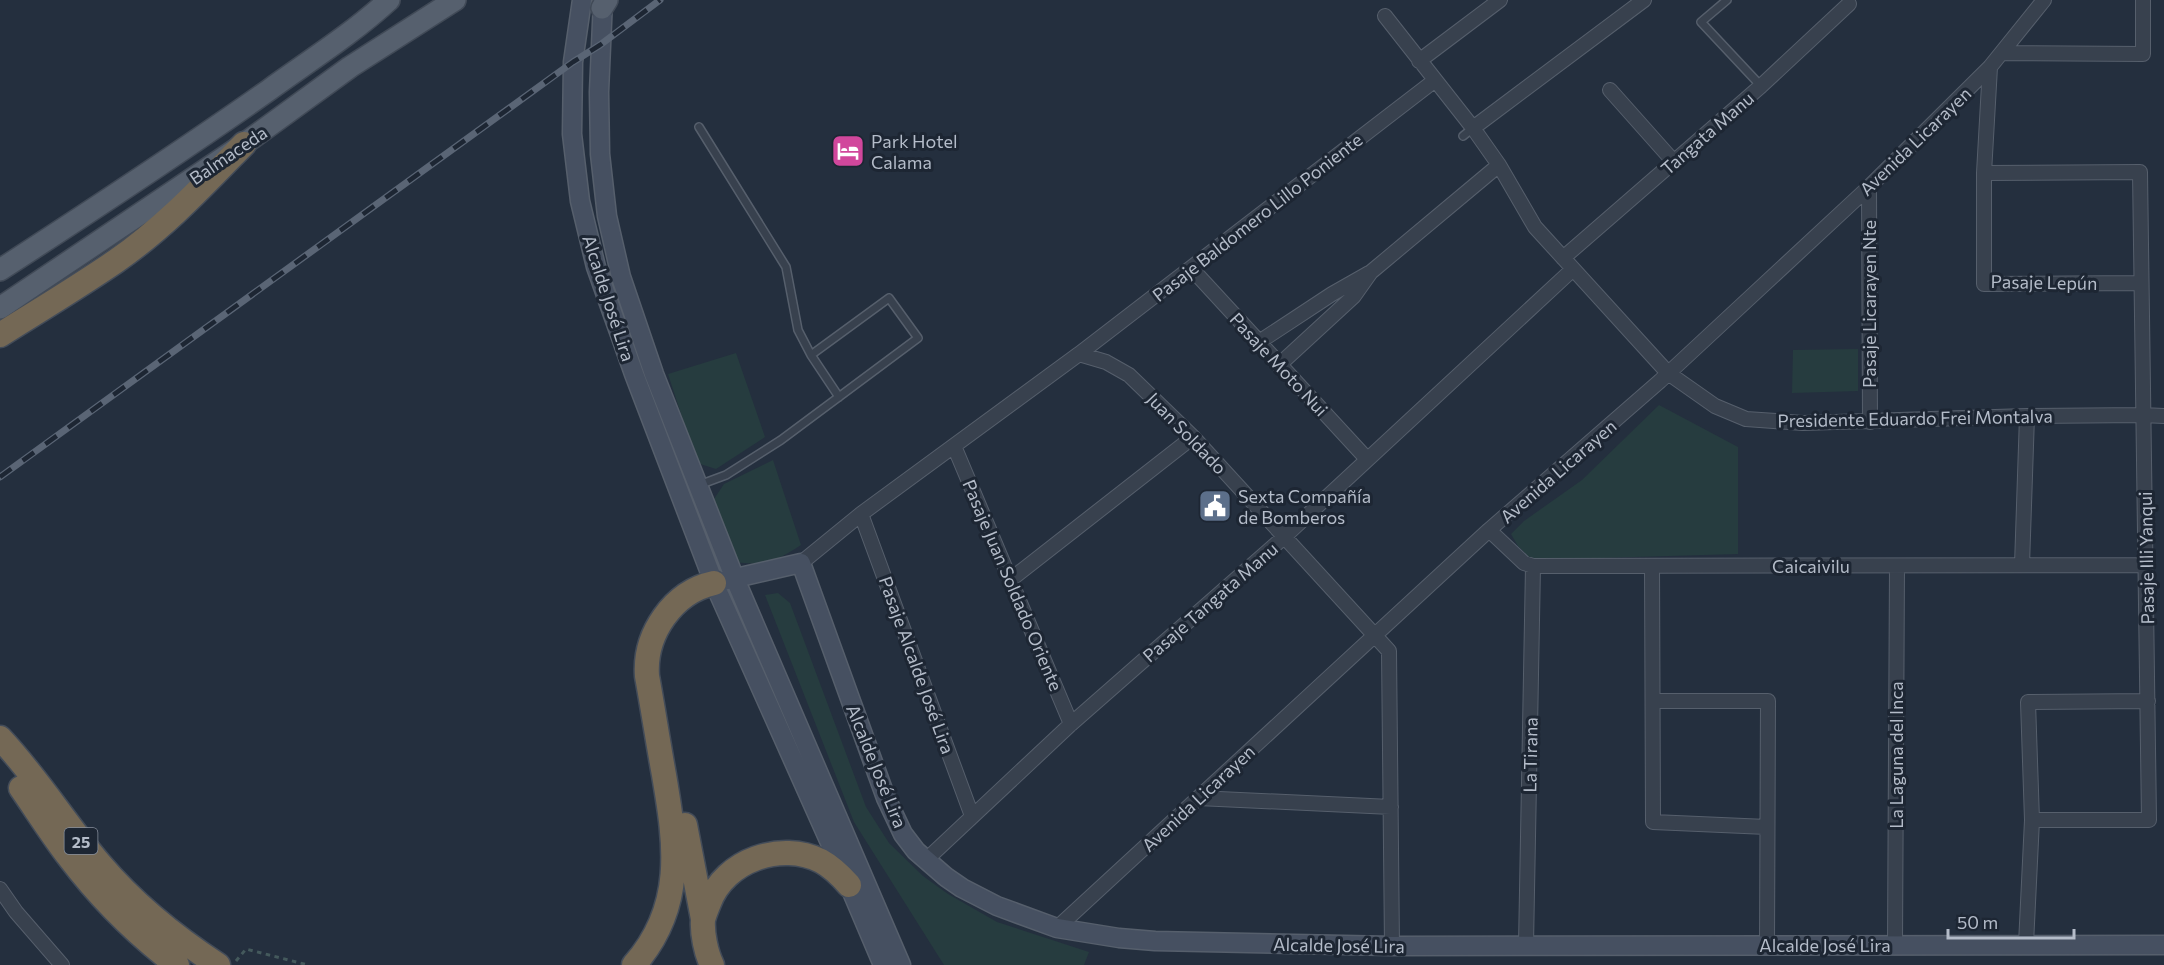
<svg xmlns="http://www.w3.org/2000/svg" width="2164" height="965" viewBox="0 0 2164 965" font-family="Commissioner,sans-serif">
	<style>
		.green { fill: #263c3f }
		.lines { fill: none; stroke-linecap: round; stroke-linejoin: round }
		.lane-casing { stroke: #565f6c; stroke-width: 10 }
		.street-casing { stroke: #565f6c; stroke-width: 16 }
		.secondary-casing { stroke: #565f6c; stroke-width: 21 }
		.primary-casing { stroke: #414a57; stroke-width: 24 }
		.highway-casing { stroke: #434c59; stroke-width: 27 }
		.path { stroke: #44595c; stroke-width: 3; stroke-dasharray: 4.5 4.5; stroke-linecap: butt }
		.lane { stroke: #38414e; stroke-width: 7 }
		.street { stroke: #38414e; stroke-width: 14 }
		.secondary { stroke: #465061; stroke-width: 18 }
		.primary { stroke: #56606e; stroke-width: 21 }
		.highway { stroke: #746855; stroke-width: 24 }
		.rail-casing { stroke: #5a6575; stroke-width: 7 }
		.rail { stroke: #1d2633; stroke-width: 4.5; stroke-dasharray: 14; stroke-linecap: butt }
		.labels { text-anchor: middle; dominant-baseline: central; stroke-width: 6; stroke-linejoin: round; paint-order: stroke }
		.shield { fill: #1d2633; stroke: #878f9c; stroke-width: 1.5 }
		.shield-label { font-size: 16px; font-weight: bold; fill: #b4bcc9 }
		.street-label { font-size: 18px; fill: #b4bcc9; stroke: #1d2633 }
		.poi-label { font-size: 18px; fill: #b4bcc9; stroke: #1d2633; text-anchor: start }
	</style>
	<rect width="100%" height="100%" fill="#242f3e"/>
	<path class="green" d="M1858,349V391L1792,393L1793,350Z
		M736,353L765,437L716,469L697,463L668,374Z
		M1659,405L1738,447V554L1532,560L1518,546L1511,534L1524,521L1582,480Z
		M773,460L801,545C775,562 765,566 734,562L712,502L724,484Z
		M778,593L790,603L866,807L889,843L923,876L948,894L997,922L1089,952L1084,965H944L854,822L765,595Z"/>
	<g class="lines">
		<g class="lane-casing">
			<path id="lane" d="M1727,0L1701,22L1761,86
				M699,127L786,267L798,330L811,355L839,397
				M1463,136L1473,128
				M699,485L726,475L781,440L918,338L889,298L811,355"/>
		</g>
		<g class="street-casing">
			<path id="street" d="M1385,16L1473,128L1499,165L1535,227L1668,373L1715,406L1746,419L1803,423L2027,416L2142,415L2164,416
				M2003,53L2143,54V0
				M1419,61L1500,0
				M1990,67L1984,173V284L2141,283
				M1610,90L1674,162
				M1473,128L1644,0
				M1984,173L2140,172L2149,820H2032
				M1869,187L1870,422
				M1563,258L1761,86L1849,4
				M1191,268L1367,459
				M1259,342L1332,294L1369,273
				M1079,354L1434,81
				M1279,365L1354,296L1371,272L1499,165
				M954,446L1071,724
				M861,514L972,816
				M1489,530L1524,563L1533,566L2147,565
				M801,563L861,514L1079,354L1106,362L1129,375L1193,437L1389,651L1392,946
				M2022,565L2027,416
				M1652,566L1653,822L1767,827
				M1010,580L1193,437
				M1653,701H1768L1767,945
				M1198,798L1391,807
				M926,860L1071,724L1284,537L1572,270
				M0,889L16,912L62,965
				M1057,928L1489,530L1660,381L1869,187L1990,67L2044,0
				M1895,944L1897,566
				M2026,944L2032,820L2028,702L2148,701
				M1526,945L1533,566"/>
		</g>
		<g class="secondary-casing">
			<path id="secondary" d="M582,0L573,62L572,134L580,201L596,267L634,374L714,583L849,885L883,965
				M603,0L599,92L600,154L607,216L621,277L654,374L735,579L901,965
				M714,583L801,563L886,798L903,834L916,851L946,877L962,888L997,906L1057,928L1119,938L1155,941L1392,946L2164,945"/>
		</g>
		<g class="primary-casing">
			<path id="primary" d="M602,8L607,0
				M0,270C91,211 181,152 269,90C309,61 352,34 389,0
				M0,308L244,144L350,67L455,0"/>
		</g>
		<g class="highway-casing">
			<path id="highway" d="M0,335C38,311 78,287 116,261C164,228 204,185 244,144
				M0,738C37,777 65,823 100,864C134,904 175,937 218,965
				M21,788C37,811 52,835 69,857C100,898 136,934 177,965
				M685,825L703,919
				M634,965C685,907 676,845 664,775C658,742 653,709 647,676C644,634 673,592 714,583
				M712,965C706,953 702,933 703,920C704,915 707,908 709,903C725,860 781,841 821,861C832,867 841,876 849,885"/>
		</g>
		<path class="path" d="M236,961L246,949L308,965"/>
		<use href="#lane" class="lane"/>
		<use href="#street" class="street"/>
		<use href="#secondary" class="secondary"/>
		<use href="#primary" class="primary"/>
		<use href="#highway" class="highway"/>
		<g class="rail-casing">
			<path id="rail" d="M0,477L573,62L600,45L660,0"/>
		</g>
		<use href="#rail" class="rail"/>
	</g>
	<defs>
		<g id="hotel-square" transform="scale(1.725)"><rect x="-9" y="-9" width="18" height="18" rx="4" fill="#d1479c" stroke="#1d2633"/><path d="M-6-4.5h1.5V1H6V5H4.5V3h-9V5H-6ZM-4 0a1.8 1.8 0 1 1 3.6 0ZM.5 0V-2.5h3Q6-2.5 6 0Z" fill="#fff"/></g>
		<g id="civic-square" transform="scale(1.725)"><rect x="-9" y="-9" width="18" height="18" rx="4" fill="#5c6f8a" stroke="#1d2633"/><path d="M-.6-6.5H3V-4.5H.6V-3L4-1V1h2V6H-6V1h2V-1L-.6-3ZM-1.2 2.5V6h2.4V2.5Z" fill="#fff"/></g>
	</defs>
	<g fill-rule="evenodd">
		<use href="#hotel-square" x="848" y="151"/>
		<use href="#civic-square" x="1215" y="506"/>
	</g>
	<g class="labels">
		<rect class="shield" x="64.5" y="828" width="33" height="26" rx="4.5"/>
		<g class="shield-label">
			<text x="81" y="841">25</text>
		</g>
		<g class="street-label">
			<text transform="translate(1707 133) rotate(-41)">Tangata Manu</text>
			<text transform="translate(1915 141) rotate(-44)">Avenida Licarayen</text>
			<text transform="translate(228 155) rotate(-34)">Balmaceda</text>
			<text transform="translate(1257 217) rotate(-38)">Pasaje Baldomero Lillo Poniente</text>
			<text transform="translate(2044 282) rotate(1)">Pasaje Lepún</text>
			<text transform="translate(609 298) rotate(72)">Alcalde José Lira</text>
			<text transform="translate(1869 304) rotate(-90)">Pasaje Licarayen Nte</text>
			<text transform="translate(1279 364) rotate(47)">Pasaje Moto Nui</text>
			<text transform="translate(1915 418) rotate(-1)">Presidente Eduardo Frei Montalva</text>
			<text transform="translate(1187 433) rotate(46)">Juan Soldado</text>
			<text transform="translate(1558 471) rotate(-41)">Avenida Licarayen</text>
			<text transform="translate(2146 558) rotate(-91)">Pasaje Illi Yanqui</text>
			<text x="1811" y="566">Caicaivilu</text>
			<text transform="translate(1013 585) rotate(67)">Pasaje Juan Soldado Oriente</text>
			<text transform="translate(1210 602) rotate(-41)">Pasaje Tangata Manu</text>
			<text transform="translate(917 665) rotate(70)">Pasaje Alcalde José Lira</text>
			<text transform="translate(1530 755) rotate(-89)">La Tirana</text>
			<text transform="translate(1896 755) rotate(-90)">La Laguna del Inca</text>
			<text transform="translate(877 766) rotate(68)">Alcalde José Lira</text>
			<text transform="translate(1198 798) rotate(-43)">Avenida Licarayen</text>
			<text transform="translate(1339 945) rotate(1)">Alcalde José Lira</text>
			<text x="1825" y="945">Alcalde José Lira</text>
		</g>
		<g class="poi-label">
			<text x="871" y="141">Park Hotel<tspan x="871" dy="21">Calama</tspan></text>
			<text x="1238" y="496">Sexta Compañía<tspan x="1238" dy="21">de Bomberos</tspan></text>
		</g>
	</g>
	<path d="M1948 929v9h126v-9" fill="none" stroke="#b4bcc9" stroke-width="3"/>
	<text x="1957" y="929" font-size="18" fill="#b4bcc9" stroke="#1d2633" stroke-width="4.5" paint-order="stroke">50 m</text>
</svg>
